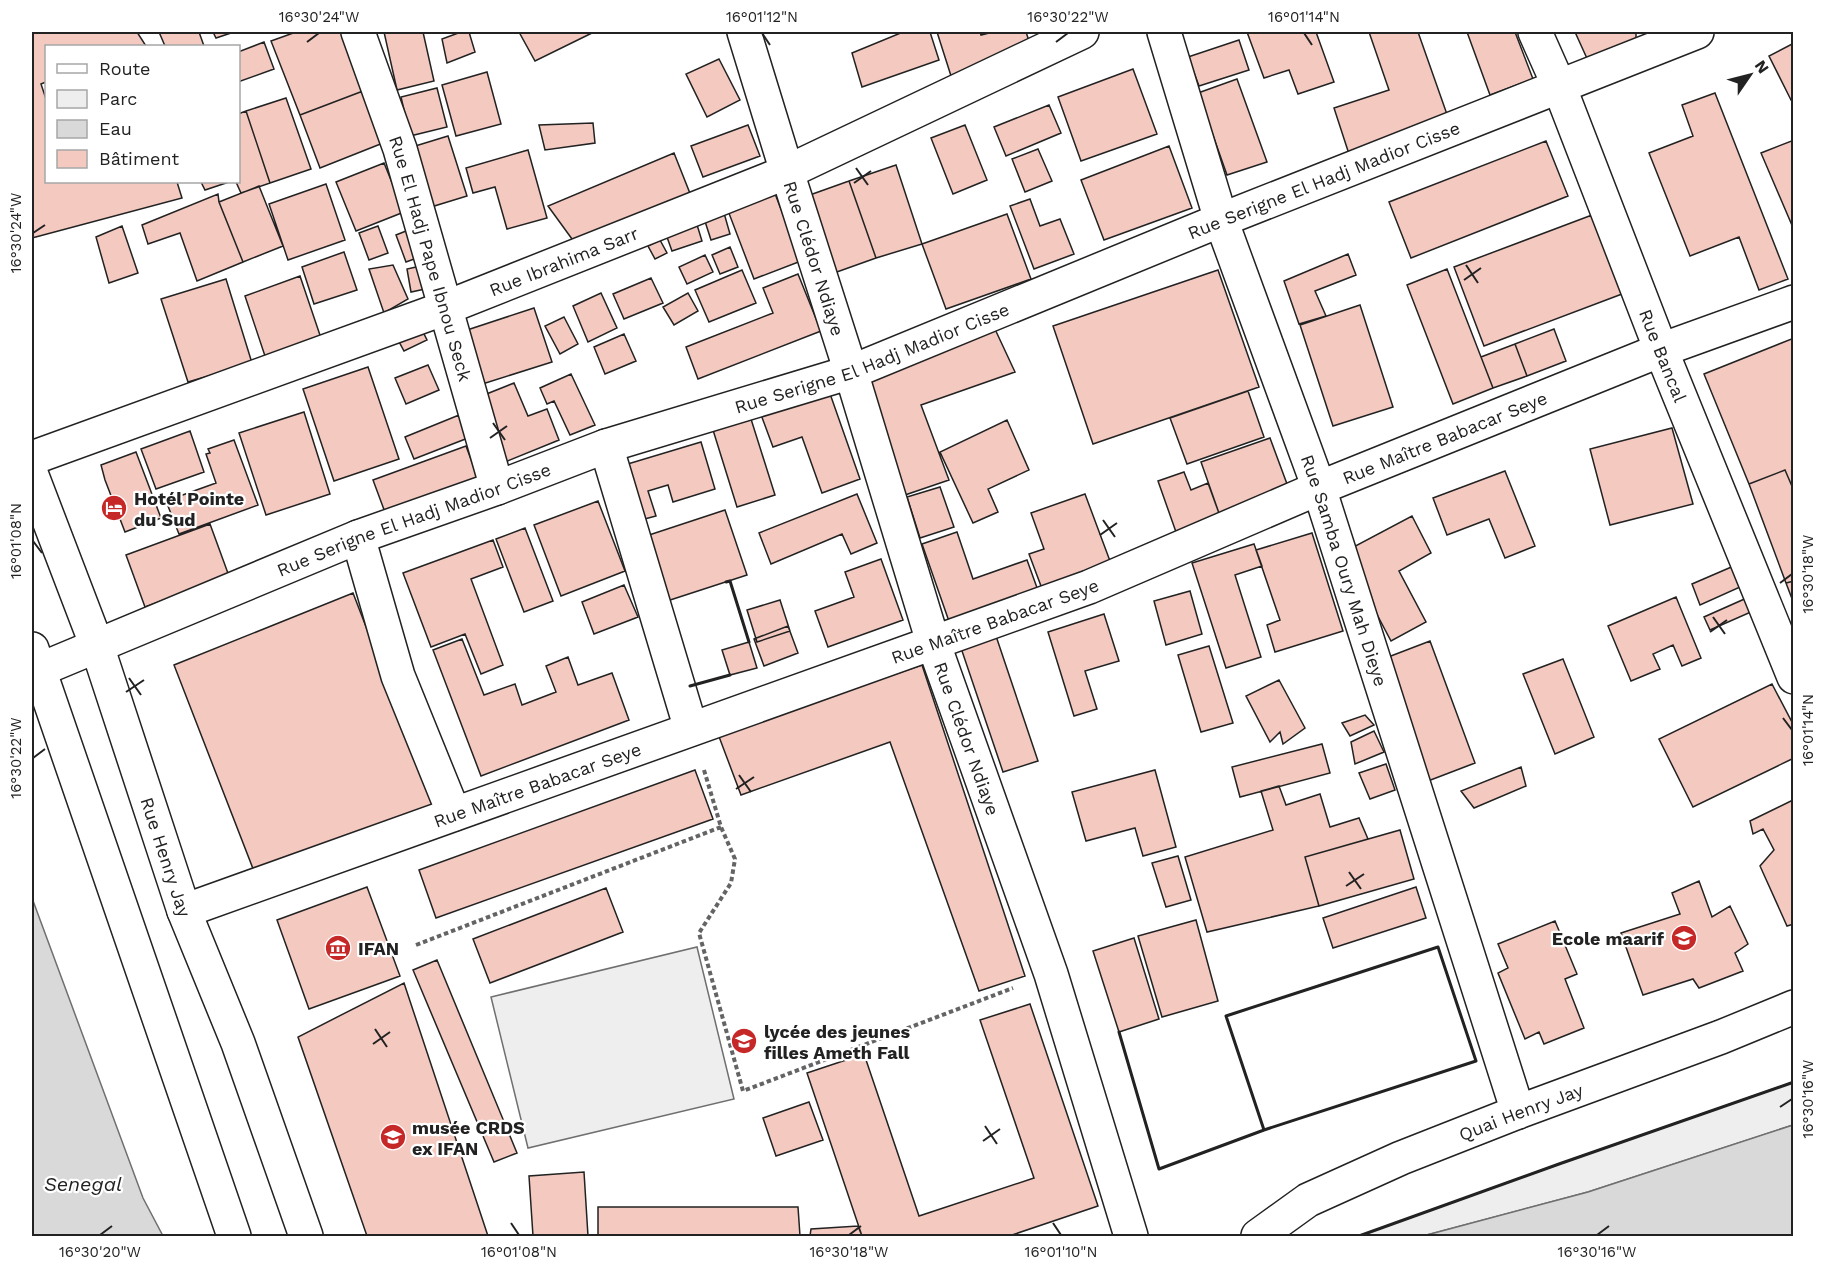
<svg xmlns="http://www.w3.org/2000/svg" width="1825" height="1268" viewBox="0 0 1825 1268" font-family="'Work Sans',sans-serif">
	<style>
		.green { fill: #eee; stroke: #6f6f6f; stroke-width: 1.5 }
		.water { fill: #d9d9d9; stroke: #6f6f6f; stroke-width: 1.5 }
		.building { fill: #f3c9c0; stroke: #222; stroke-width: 1.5 }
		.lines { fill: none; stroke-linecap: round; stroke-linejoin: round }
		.minor-casing { stroke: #222; stroke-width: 36 }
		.path { stroke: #646464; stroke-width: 4; stroke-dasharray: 4.5 3; stroke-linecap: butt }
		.minor { stroke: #fff; stroke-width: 33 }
		.wall { stroke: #222; stroke-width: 3 }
		.ticks { fill: none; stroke: #222; stroke-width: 2 }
		.labels { text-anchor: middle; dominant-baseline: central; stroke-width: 4.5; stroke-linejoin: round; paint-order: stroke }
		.street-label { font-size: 18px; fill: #222; stroke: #fff }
		.poi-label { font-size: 18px; font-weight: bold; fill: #222; stroke: #fff; text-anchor: start }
		.water-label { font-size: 20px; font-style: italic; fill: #222; stroke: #fff }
		.neatline { fill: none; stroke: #222; stroke-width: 2 }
		.ticks-label { font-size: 15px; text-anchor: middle; fill: #222 }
	</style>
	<rect width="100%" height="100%" fill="#fff"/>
	<path class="green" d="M697,947L734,1099L528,1148L491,997Z
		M1793,1082V1125L1588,1192L1423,1236H1359L1559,1164Z"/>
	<path class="water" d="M32,898L143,1198L163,1236H32Z
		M1793,1125V1236H1423L1588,1192Z"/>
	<path class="building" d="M32,32H137L146,46H46V82L41,84L46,99V182H177L182,198L32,238Z
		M159,32H199L204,46H165Z
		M213,32H234L216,38Z
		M296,32H341L363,91L300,115L271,41Z
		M384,32H423L434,81L397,90Z
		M461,32H469L475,52L447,63L442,39Z
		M519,32H594L535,61Z
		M903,32H930L939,60L862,87L852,53Z
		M937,32H980L981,35L993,32H1026L1033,53L952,79Z
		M1247,32H1316L1334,82L1298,94L1289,70L1264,78Z
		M1369,32H1418L1449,120L1349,154L1334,108L1389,90Z
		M1467,32H1515L1533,79L1490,95Z
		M1575,32H1636V46L1590,65Z
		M1239,40L1249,70L1199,86L1188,57Z
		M264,42L274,69L238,82V52Z
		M1794,43V98L1791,100L1769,56Z
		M719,59L740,100L707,117L686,74Z
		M1133,69L1157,134L1081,161L1058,97Z
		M487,72L501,124L456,136L442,85Z
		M1237,79L1267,162L1227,175L1198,93Z
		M437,88L447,127L410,136L401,97Z
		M363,91L383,143L320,168L300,115Z
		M1715,93L1788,279L1759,290L1739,237L1690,256L1649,153L1693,136L1682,105Z
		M286,98L311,169L270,183L246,111Z
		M1049,105L1061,133L1006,156L994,127Z
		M246,111L270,183L241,193L236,182H238V114Z
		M593,123L595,143L545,150L539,125Z
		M748,125L760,156L703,177L691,146Z
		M965,125L987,180L953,194L931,138Z
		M448,136L467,196L431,207L412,147Z
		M1794,140V230L1761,153Z
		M1546,141L1568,196L1411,258L1389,202Z
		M1169,146L1192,208L1104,240L1081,180Z
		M1038,149L1052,181L1025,192L1012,159Z
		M528,150L547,218L507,229L495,187L473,193L466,168Z
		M674,153L691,196L580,250L548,206Z
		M384,163L404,212L356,231L336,182Z
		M896,165L922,244L876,258L849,181Z
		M849,181L876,258L834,273L807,196Z
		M201,182H229L205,190Z
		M326,184L345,240L288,260L269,204Z
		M259,186L283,246L243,262L219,202Z
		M774,191L801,261L754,279L727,208Z
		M218,194L219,202L243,262L197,281L180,233L148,244L142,225Z
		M1030,199L1040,226L1060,219L1074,254L1034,269L1010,206Z
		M722,206L730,234L711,240L702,212Z
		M1007,214L1031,279L946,309L922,244Z
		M694,215L702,241L672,251L663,226Z
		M1592,215L1622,294L1484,346L1454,267Z
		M122,226L138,273L109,283L96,237Z
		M378,226L388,253L369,260L359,233Z
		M416,227L425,255L406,262L396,235Z
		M660,240L667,253L655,259L648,246Z
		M730,247L738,267L720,274L712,255Z
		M344,252L357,290L314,304L302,267Z
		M1348,254L1356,275L1315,291L1326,316L1299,324L1284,281Z
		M705,255L713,272L687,284L679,267Z
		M393,265L408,299L384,313L369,269Z
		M425,265L430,288L411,292L407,269Z
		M1447,269L1493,388L1453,404L1407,285Z
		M742,270L756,303L709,322L695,290Z
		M1218,270L1259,387L1093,444L1053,326Z
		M798,274L821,331L698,379L686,347L773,313L763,288Z
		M300,276L324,347L268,365L245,296Z
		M651,278L663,303L624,319L613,294Z
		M226,279L252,363L188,382L161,299Z
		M601,293L617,328L588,342L573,306Z
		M688,293L698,311L674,325L663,307Z
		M1360,305L1393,407L1333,426L1300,325Z
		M534,308L552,362L476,386L458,333Z
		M564,317L578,344L560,354L545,326Z
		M420,326L427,340L404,351L396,336Z
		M994,327L1015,372L921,405L949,480L905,495L860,373Z
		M1554,329L1566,361L1527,376L1515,344Z
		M624,334L636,361L605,374L594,347Z
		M1794,338V491L1785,470L1749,484L1704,374Z
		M1515,344L1527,376L1493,388L1481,357Z
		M428,365L439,390L406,404L395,378Z
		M368,367L399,459L334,481L303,389Z
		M571,374L595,425L570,435L554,401L547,404L540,388Z
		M514,383L528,416L547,409L559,440L505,462L479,397Z
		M828,388L860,479L822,493L802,437L773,447L760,412Z
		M1248,391L1264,437L1187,464L1170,418Z
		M304,412L330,494L266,515L239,433Z
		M459,415L468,438L414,459L405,437Z
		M751,419L775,495L737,507L713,430Z
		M1007,420L1029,470L988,489L998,512L973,523L940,452Z
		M1672,428L1693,504L1610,525L1590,449Z
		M190,431L204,472L156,489L141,449Z
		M1270,438L1290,492L1220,516L1201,462Z
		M234,440L258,505L179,534L166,501L216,483L206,454L210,453L208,449Z
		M701,442L715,489L673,502L668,485L648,491L656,516L637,521L621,466Z
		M466,446L479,481L386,515L373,480Z
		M136,452L161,518L125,532L105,480L101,465Z
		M1785,470L1794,491V581L1786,583L1749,484Z
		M1505,471L1535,546L1505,558L1489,519L1447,535L1433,498Z
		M1184,472L1191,490L1208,483L1220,516L1176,532L1158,481Z
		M940,487L954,527L920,538L907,497Z
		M857,494L877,543L851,554L842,534L771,564L759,533Z
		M1085,494L1113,569L1044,594L1029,554L1044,549L1031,513Z
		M598,501L625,571L561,596L534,525Z
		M725,510L747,575L664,602L643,537Z
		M1412,516L1431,553L1399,571L1426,622L1391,641L1344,552Z
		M210,524L229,576L145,607L126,555Z
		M525,528L553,601L524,612L496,539Z
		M957,532L973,579L1027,560L1040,596L951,627L922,544Z
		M1312,533L1343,631L1275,652L1267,625L1280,620L1256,550Z
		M493,540L503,567L471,579L503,665L481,674L465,634L431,647L403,573Z
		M1254,544L1262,566L1235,575L1261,657L1226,668L1192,563Z
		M881,559L903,620L828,647L815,611L854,597L845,572Z
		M1736,565L1749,583L1700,605L1692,584Z
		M1794,581V604L1786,583Z
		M624,585L638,617L594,634L582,602Z
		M1190,591L1202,634L1166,645L1154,601Z
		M353,593L437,811L257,879L174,665Z
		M1676,597L1701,658L1682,666L1673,645L1653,654L1660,669L1631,681L1608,626Z
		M1749,597L1760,608L1710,630L1704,617Z
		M780,600L790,631L757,642L747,610Z
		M1104,614L1119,661L1085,671L1097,709L1074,716L1048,632Z
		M788,626L798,653L764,666L754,639Z
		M996,636L1038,761L1003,772L961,648Z
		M462,639L484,695L515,684L522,705L556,692L546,666L568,657L578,685L612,673L629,720L481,776L433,650Z
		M1430,641L1475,763L1428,781L1383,659Z
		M749,642L757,668L730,675L722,650Z
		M1209,646L1233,723L1201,732L1178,655Z
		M1563,659L1594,737L1555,754L1523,674Z
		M922,665L1025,976L979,991L890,742L741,795L718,734Z
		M1279,680L1305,728L1283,744L1280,732L1270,742L1246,696Z
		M1772,684L1794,726V758L1693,807L1659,739Z
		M1365,715L1374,725L1350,736L1342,723Z
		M1374,731L1384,752L1355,764L1351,742Z
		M1322,744L1330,773L1240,797L1232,767Z
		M1386,764L1395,790L1370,799L1359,773Z
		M1521,767L1526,786L1474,808L1461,791Z
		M695,770L713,819L436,918L419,870Z
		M1155,770L1176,847L1143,856L1135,828L1086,841L1072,792Z
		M1279,786L1286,805L1320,794L1330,827L1359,818L1368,839L1305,857L1319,906L1207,932L1185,857L1273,830L1261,791Z
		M1793,800L1794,924L1787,926L1760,866L1774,850L1763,829L1753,834L1750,821Z
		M1400,830L1414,879L1319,906L1305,857Z
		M1178,856L1191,900L1166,907L1152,863Z
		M1699,881L1712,917L1730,906L1748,944L1735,953L1743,971L1699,988L1693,979L1643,995L1621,933L1680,914L1672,893Z
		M367,887L400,976L309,1009L277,920Z
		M1416,887L1426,918L1333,948L1323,918Z
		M606,888L623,932L490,983L473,939Z
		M1196,920L1218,1001L1162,1017L1138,936Z
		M1555,921L1577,974L1565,979L1584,1028L1544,1044L1539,1032L1525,1039L1498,973L1508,968L1498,944Z
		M1134,938L1159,1019L1119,1032L1093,951Z
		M437,960L517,1153L494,1162L413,970Z
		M404,983L488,1236H367L298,1037Z
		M1030,1004L1098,1206L1009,1236H862L807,1073L864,1054L919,1216L1034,1178L980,1020Z
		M809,1102L823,1140L776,1156L763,1118Z
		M584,1172L588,1236H533L529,1176Z
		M598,1207H798L800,1236H598Z
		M858,1226L862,1236H810L811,1229Z"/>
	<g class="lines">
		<g class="minor-casing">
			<g id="minor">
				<path id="s1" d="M358,32L400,149L497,488"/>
				<path id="s2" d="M744,32L787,172L851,372L933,642L1051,974L1131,1236"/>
				<path id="s3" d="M1164,32L1221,220L1319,488L1518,1112"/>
				<path id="s4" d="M1535,32L1559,86L1661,350L1794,677"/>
				<path d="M606,446L691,729"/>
				<path id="s5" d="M32,458L445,308L787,172L1082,32"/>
				<path id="s6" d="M32,476L97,646L184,911L238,1043L306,1236"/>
				<path d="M358,537L398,676L454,814"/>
				<path d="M32,649L234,1236"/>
				<path id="s7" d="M39,670L358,537L497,488L606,446L851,372L1221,220L1697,32"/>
				<path id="s8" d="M184,911L1089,587L1319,488L1661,350L1794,302"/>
				<path id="s9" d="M1258,1236L1308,1200L1401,1158L1518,1112L1721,1037L1794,1007"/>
			</g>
		</g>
		<path class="path" d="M704,770L721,827L735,859L731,883L699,933L743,1091L1013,988
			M416,945L721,827"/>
		<use href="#minor" class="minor"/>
		<path class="wall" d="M726,582L730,581L749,642
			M690,686L730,675
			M1119,1032L1159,1169L1264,1130L1476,1061L1438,947L1226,1016L1264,1130
			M1359,1236L1559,1164L1794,1082"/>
	</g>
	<path class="ticks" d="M762,33L770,45M1304,33L1312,45M307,42L319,33M1056,42L1068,33M856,168L868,185M854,183L871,171M33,233L45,225M1466,265L1478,283M1464,280L1481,268M493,423L505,440M490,438L507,426M1103,520L1115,537M1100,535L1117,523M33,541L42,553M1780,583L1792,574M1713,617L1725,634M1710,632L1727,620M129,678L141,695M126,692L144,680M1783,718L1792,730M33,758L45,749M739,775L751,792M736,789L754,777M1349,872L1361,889M1346,886L1364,874M375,1029L387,1047M373,1044L390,1032M1780,1107L1792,1099M985,1126L997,1144M983,1141L1000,1129M511,1223L519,1235M1053,1223L1061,1235M100,1235L112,1226M849,1235L861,1226M1597,1235L1609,1226"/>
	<defs>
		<g id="hotel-disc" transform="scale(1.35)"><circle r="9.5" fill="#c62828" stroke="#fff"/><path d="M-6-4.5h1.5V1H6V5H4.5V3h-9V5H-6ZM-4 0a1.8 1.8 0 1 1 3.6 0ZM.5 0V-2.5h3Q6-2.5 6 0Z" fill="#fff"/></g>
		<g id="school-disc" transform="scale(1.35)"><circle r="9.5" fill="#c62828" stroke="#fff"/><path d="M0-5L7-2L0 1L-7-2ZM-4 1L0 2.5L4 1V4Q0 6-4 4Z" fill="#fff"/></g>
		<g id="museum-disc" transform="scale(1.35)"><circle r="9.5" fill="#c62828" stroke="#fff"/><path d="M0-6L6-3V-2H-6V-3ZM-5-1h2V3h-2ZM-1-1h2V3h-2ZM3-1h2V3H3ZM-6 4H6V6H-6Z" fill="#fff"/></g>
		<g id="university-disc" transform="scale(1.35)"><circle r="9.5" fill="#c62828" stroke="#fff"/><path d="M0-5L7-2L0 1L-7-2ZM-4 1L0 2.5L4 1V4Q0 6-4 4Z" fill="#fff"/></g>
	</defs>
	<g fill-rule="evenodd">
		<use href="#hotel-disc" x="114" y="508"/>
		<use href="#school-disc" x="1684" y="938"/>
		<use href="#museum-disc" x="338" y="948"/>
		<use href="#school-disc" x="744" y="1041"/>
		<use href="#university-disc" x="393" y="1137"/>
	</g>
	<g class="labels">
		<g class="street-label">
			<text stroke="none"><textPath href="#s7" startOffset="1376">Rue Serigne El Hadj Madior Cisse</textPath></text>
			<text stroke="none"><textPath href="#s2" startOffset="237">Rue Clédor Ndiaye</textPath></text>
			<text stroke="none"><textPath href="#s1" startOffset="238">Rue El Hadj Pape Ibnou Seck</textPath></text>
			<text stroke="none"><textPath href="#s5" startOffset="567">Rue Ibrahima Sarr</textPath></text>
			<text stroke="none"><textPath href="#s4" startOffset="348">Rue Bancal</textPath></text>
			<text stroke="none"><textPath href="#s7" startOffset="890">Rue Serigne El Hadj Madior Cisse</textPath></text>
			<text stroke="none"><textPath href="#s8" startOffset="1347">Rue Maître Babacar Seye</textPath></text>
			<text stroke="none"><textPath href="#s7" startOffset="404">Rue Serigne El Hadj Madior Cisse</textPath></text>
			<text stroke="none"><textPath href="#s3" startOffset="568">Rue Samba Oury Mah Dieye</textPath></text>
			<text stroke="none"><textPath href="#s8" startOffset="861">Rue Maître Babacar Seye</textPath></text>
			<text stroke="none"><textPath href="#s2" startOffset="741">Rue Clédor Ndiaye</textPath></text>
			<text stroke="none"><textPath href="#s8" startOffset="375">Rue Maître Babacar Seye</textPath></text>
			<text stroke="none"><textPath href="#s6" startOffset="404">Rue Henry Jay</textPath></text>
			<text stroke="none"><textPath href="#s9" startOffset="292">Quai Henry Jay</textPath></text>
		</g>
		<g class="poi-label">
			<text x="134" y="498">Hotél Pointe<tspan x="134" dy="21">du Sud</tspan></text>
			<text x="1664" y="938" text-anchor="end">Ecole maarif</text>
			<text x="358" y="948">IFAN</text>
			<text x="764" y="1031">lycée des jeunes<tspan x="764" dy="21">filles Ameth Fall</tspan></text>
			<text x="412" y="1127">musée CRDS<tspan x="412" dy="21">ex IFAN</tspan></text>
		</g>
		<g class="water-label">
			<text x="83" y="1184">Senegal</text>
		</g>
	</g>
	<rect width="1825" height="1268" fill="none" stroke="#ffffff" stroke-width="66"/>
	<rect x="45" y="45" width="195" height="138" fill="#ffffff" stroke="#a7a7a7" stroke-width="1.5"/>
	<rect x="57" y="64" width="30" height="9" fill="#ffffff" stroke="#a7a7a7" stroke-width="1.5"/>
	<text x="99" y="75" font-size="18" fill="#222222">Route</text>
	<rect x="57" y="90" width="30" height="18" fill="#eeeeee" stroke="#a7a7a7" stroke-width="1.5"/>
	<text x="99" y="105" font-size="18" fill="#222222">Parc</text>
	<rect x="57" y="120" width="30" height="18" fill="#d9d9d9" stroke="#a7a7a7" stroke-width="1.5"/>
	<text x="99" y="135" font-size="18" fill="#222222">Eau</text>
	<rect x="57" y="150" width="30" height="18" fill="#f3c9c0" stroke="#a7a7a7" stroke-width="1.5"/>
	<text x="99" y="165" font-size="18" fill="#222222">Bâtiment</text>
	<g transform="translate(1750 75) rotate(55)" stroke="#ffffff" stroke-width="4.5" paint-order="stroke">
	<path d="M0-4.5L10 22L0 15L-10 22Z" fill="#222222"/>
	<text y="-9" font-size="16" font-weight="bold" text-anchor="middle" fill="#222222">N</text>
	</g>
	<rect x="33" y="33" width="1759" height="1202" class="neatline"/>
	<g class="ticks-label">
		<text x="319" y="22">16°30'24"W</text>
		<text x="762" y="22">16°01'12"N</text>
		<text x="1068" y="22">16°30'22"W</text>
		<text x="1304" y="22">16°01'14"N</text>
		<text transform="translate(16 233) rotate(-90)" y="5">16°30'24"W</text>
		<text transform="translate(16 541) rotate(-90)" y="5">16°01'08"N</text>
		<text transform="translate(1808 574) rotate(-90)" y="5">16°30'18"W</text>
		<text transform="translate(1808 730) rotate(-90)" y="5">16°01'14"N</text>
		<text transform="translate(16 758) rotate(-90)" y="5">16°30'22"W</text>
		<text transform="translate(1808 1099) rotate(-90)" y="5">16°30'16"W</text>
		<text x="100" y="1257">16°30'20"W</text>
		<text x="519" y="1257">16°01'08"N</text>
		<text x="849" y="1257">16°30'18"W</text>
		<text x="1061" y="1257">16°01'10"N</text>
		<text x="1597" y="1257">16°30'16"W</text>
	</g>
</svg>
